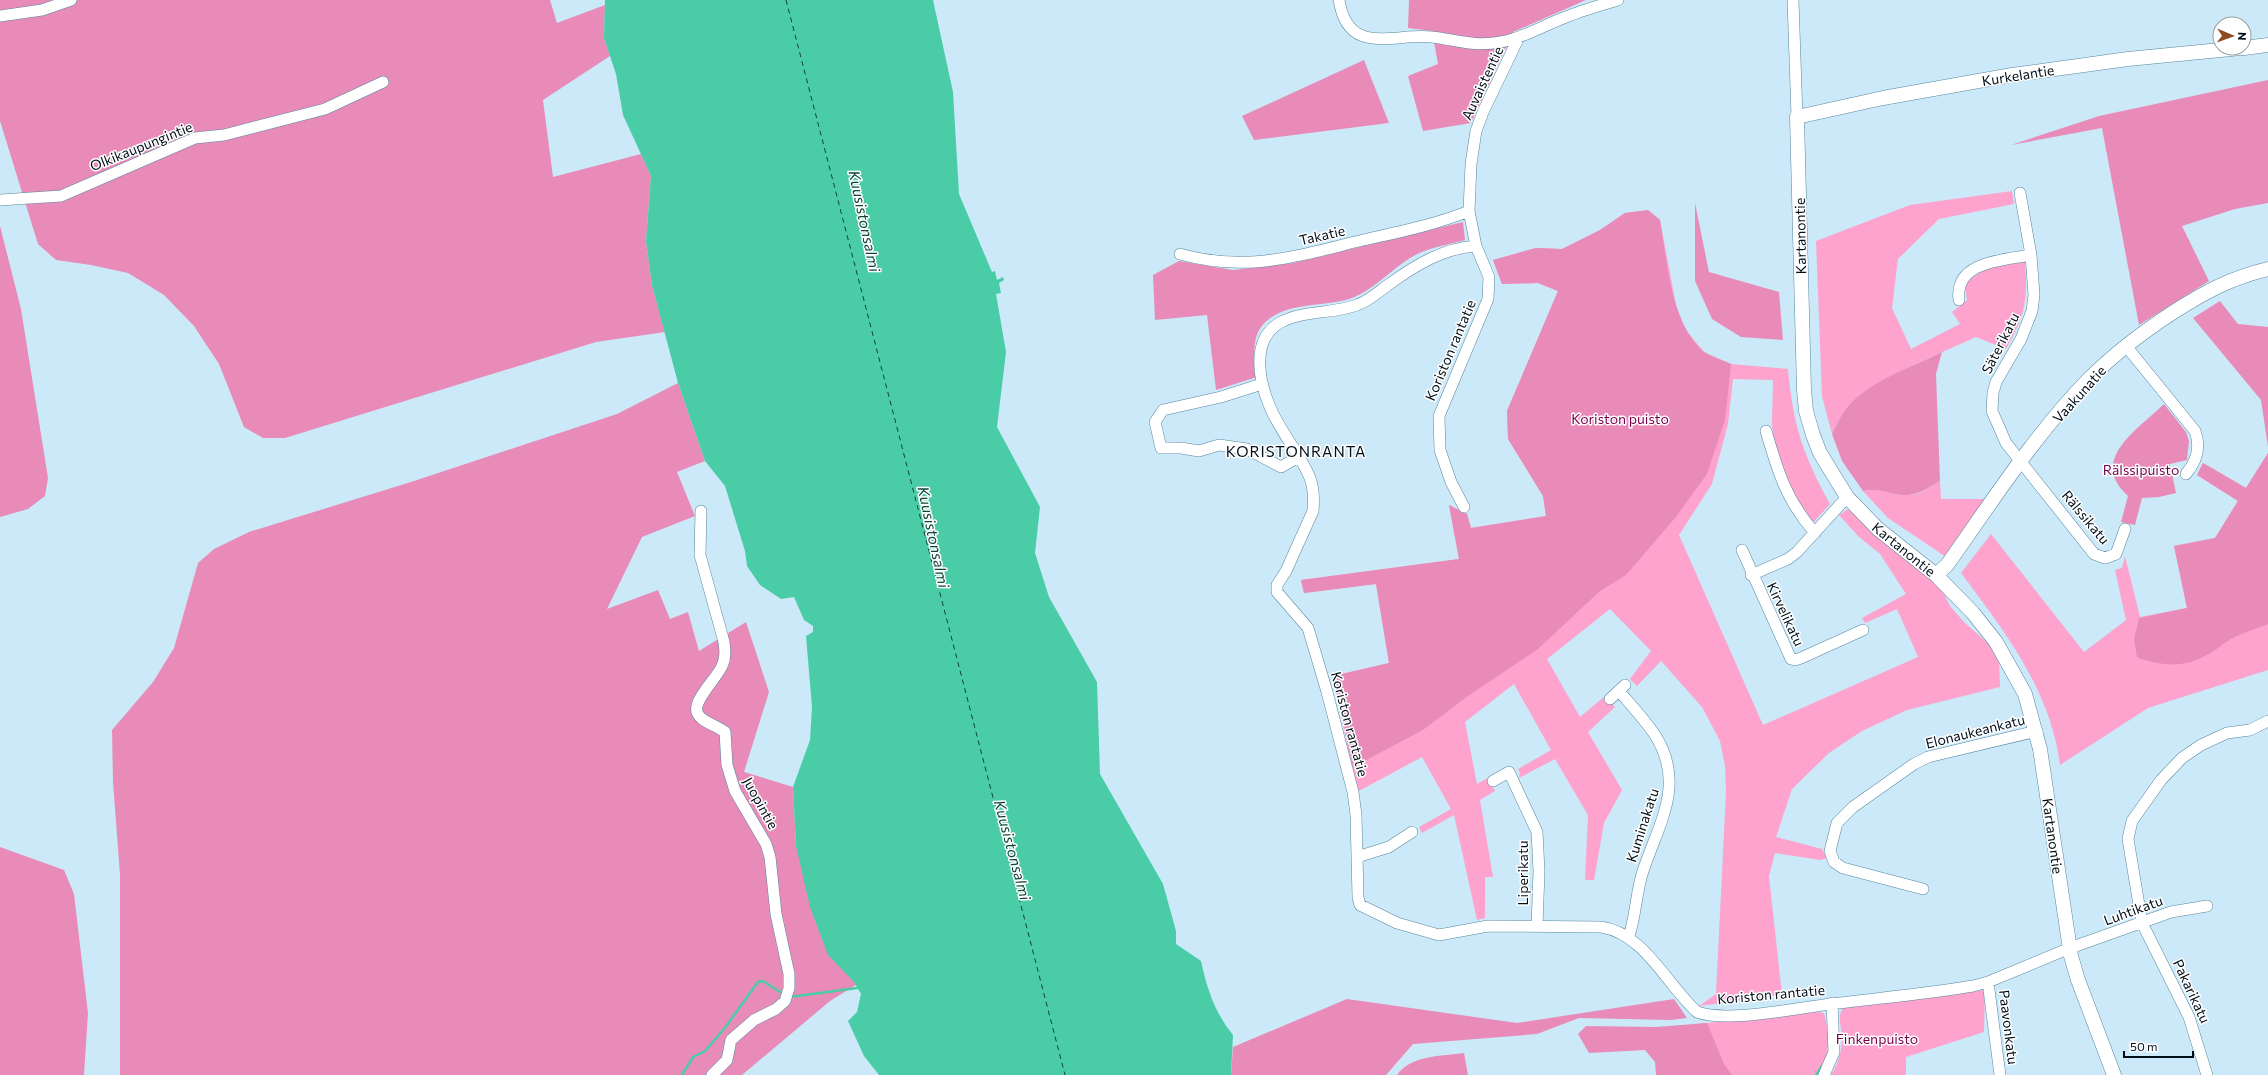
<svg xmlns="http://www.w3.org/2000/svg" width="2268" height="1075" viewBox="0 0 2268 1075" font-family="Commissioner,sans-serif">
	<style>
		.green { fill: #fda3ce }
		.forest { fill: #e98bb9 }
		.water { fill: #4acda6 }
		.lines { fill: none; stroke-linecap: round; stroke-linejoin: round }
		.stream { stroke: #4acda6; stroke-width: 2.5 }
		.ferry { stroke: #0d4536; stroke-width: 1; stroke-dasharray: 5 4; stroke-linecap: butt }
		.minor-casing { stroke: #56879e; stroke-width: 12 }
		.tertiary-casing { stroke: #56879e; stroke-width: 15 }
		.minor { stroke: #fff; stroke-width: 11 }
		.tertiary { stroke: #fff; stroke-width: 14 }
		.labels { text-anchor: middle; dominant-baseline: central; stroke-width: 3; stroke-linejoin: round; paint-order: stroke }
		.street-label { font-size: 14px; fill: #000e17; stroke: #fff }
		.park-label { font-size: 14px; fill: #77004d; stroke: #fff }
		.water-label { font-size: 15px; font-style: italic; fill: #0d4536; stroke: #fff }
		.neighbourhood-label { font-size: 15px; letter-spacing: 1px; fill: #000e17; stroke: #fff }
	</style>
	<rect width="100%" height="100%" fill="#cbe9f9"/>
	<path class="green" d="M2012,191L2014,204L1939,219L1898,259L1892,308L1911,349L1960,324L1952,312L1967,300L1965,286C1981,265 2001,266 2025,262C2028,301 2025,315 2006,349L1976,337C1940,354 1869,380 1845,410C1840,417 1836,426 1832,434L1822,396L1816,241L1910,205Z
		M1648,210L1660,220L1676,305L1684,328L1704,352L1731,364L1788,369C1793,425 1803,455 1830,504L1812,524C1792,495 1775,460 1772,424C1772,409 1773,395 1773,380L1733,379L1728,424L1712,484L1679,535L1763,725L1918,657L1897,609L1865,623L1862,618L1906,594L1880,554L1858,536L1839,515L1848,509L1941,588L1950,606L1964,622L1992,647L1999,657L2000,687L1907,710L1862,731L1829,753L1792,789L1776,837L1822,849L1827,858L1820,860L1775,853L1769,876L1782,995L1699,1006L1716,994L1726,792L1725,766L1720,741L1702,707L1661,661L1637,686L1630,679L1651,651L1610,609L1547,659L1580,717L1605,696L1615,707L1588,732L1622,790L1604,823L1594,880H1585L1588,815L1555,759L1519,778L1520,773L1518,769L1551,750L1514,684L1465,722L1477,784L1488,778L1495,791L1480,800L1493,877H1485V918L1477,920L1454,815L1422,833L1419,827L1451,809L1422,757L1357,792L1333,676L1389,663L1376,584L1304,593L1301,580L1459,559L1449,505L1467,514L1471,528L1546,516L1543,496L1508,439L1507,411L1558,291L1538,283L1502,284L1493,260L1536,248L1562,249L1600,230L1625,213Z
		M2268,453V670L2148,708L2060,765C2050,689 2005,632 1961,573L1991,534L2084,652L2126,620L2115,570L2122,568L2125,556L2140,617L2187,608L2174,546L2215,538L2238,501L2197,475L2203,463L2246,488Z
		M1940,481L1941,499H1985L1946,557L1888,518L1863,491C1879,487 1892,496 1908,495C1920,495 1930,487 1940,481Z
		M1985,990L1984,1032L1906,1057V1075H1831C1838,1065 1842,1050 1842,1038C1842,1027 1836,1016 1844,1007Z
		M1818,1012L1824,1013C1830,1035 1832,1060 1814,1075H1678L1675,1026Z"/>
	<path class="forest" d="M0,0H550L557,23L605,5L604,38L610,56L543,100L553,177L641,154L651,176L646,241L652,285L665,332L596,342L285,438H263L244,427L219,364L194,326L164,295L128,273L91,265L56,260L38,244L0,121Z
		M1409,0H1586L1513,32L1471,123L1423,131L1408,76L1438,64L1432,31L1408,28Z
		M1364,60L1389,123L1254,140L1242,116Z
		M2268,80V203L2235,209L2182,226L2209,281L2139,325L2102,128L2011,145L2099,116Z
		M1695,203L1709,272L1779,292L1783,340L1741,337L1712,319L1695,281Z
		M1648,210L1660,220C1667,261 1671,323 1703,351C1710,357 1723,360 1731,364L1725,420L1707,474L1675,518L1626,575L1600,591L1538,649L1468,696L1423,730L1353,767L1333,676L1389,663L1376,584L1304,593L1301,580L1459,559L1449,505L1467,514L1471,528L1546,516L1543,496L1508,439L1507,411L1558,291L1538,283L1502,284L1493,260L1536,248L1562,249L1600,230L1625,213Z
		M1463,222L1465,240C1447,245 1426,248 1410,258C1391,270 1373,290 1352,298C1324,308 1282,300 1261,327C1251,341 1255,361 1257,377L1216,390L1207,315L1155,320L1153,275L1179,261L1233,270L1293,263Z
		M0,226L21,309L48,478L45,496L28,509L0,517Z
		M2220,301L2238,324L2268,327V447L2261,400L2193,318Z
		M1942,352L1936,374L1940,481C1930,487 1920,494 1908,495C1892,496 1879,487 1863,491L1842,461L1832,434C1836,426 1840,417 1845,410C1868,381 1910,368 1942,352Z
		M678,383L705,461L677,472L695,516L642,537L607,609L658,590L670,619L688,612L699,651L746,622L769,692L744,772L793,787L796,846L856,985L830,1001L742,1075H120V875L113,782L112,730L153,682L174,648L198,563L214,549L249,532L411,482L617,414Z
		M2164,404L2186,432L2189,441L2187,460L2170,464L2176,493L2159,497L2142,498L2135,525L2121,522L2128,496C2088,460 2137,430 2164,404Z
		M2268,453V624C2256,629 2242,633 2231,639C2222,644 2214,652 2205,656C2184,668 2158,666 2137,657L2134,640L2139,618L2187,608L2174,546L2215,538L2238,501L2197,475L2203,463L2246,488Z
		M0,847L64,870L74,894L88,1013L84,1075H0Z
		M1347,999L1517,1023L1674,999L1687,1018L1671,1020L1579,1018L1537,1034L1413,1044L1386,1075H1231L1233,1047Z
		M1707,1023L1724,1064L1732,1075H1656L1655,1062L1645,1050L1589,1053L1578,1034L1586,1026L1656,1027Z
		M1464,1053L1468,1075H1397C1411,1055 1442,1056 1464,1053Z"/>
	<path class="water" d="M605,0H933L953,92L959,194L992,272L995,271L997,280L1003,277L1004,280L999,283L1001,293L996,294L1006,352L997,427L1040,507L1035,553L1049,597L1097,682L1100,774L1163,884L1176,931V944L1201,961C1207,989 1215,1013 1233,1035L1231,1075H879L864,1056L848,1021L857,1012L861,994L854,982L828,955L810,907L796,846L793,787L810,740L812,707L806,636L813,632V626L804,620L794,597L781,599L760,585L747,566L745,551L725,486L705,461L678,383L652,285L646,241L651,176L623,115L616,74L604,38Z"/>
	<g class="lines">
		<path class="stream" d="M790,997L857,988
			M682,1075L693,1057L705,1051L724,1029L758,982L763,981L780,992
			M1816,1075L1822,1066"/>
		<path class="ferry" d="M786,0L1065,1075"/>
		<g class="minor-casing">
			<path id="minor" d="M1339,0C1348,57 1393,33 1432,37C1458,40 1474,47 1501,42C1524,38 1544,25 1566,17C1583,10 1601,5 1618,0
				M1793,0L1797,117
				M0,16L42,10L71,0
				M2020,193L2031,255
				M0,200L61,196L195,138L224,135L325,109L383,82
				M1476,246C1443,248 1414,266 1388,285C1378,292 1369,301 1357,305C1333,314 1304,310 1281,322C1250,339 1259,381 1270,407C1280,432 1300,453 1310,478C1314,489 1314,500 1313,511L1286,571L1277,585V592L1308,628L1327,692L1353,792L1356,815L1358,897L1360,905L1397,923L1439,935L1488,926L1601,927C1644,933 1667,985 1697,1012C1727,1023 1797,1008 1831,1004C1878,998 1926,994 1973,986L1988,982L2070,948L2171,912L2207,906
				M1180,254C1247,273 1298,256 1363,240C1399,232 1434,225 1469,211
				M1959,300C1954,261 2004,260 2031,255L2034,295L2032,311L2021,339L1996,382L1993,393L1992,411L2006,443L2094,554L2105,558L2116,554L2125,529
				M2126,346L2195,431C2201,447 2197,461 2186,474
				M1262,384L1221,397L1163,410L1155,422L1161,448H1181L1199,451L1219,445L1247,449L1281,467L1300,456
				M1766,431C1778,472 1786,500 1815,533
				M1464,507L1451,482L1440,450L1439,416L1488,299L1489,277L1476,246L1469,211L1471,164L1476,131L1483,112L1519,37
				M701,511L700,555L724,642C725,650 726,658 722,666C717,678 693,700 697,712C700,722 717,725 725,732L727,765L735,791L766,844L770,857L776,914L789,974V988L785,1001L776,1009L754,1020L731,1040L727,1060L712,1075
				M1742,550L1791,659L1795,660L1801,658L1863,630
				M1751,575L1788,559L1797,552L1847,497
				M1619,691C1631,705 1645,720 1655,735C1686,784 1659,823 1643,871C1636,892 1636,915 1629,936
				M1610,699L1625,685
				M1493,781L1509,772L1537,832L1539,871L1537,926
				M1357,857L1389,847L1412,832
				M1923,889L1843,868L1834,862L1830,851L1837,823L1853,807L1914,764L1928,757L2037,731
				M1988,982L2000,1075
				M1824,1075L1834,1052L1832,1003
				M2207,1075L2189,1017L2142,923L2128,839L2132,821L2161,780L2182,758L2201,745L2227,733L2250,730L2268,721"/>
		</g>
		<g class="tertiary-casing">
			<path id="tertiary" d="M2244,48L2268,45
				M1936,575L1947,565C1991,503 2036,433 2089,379C2114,354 2143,332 2172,313C2205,292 2230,278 2268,269
				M2114,1075L2078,980L2071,956L2040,749L2025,694L1996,642L1973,613L1936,575L1878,529L1847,497L1820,453L1813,435L1806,411L1804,390L1797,117L1883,98L2012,75L2128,59L2241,48"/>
		</g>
		<use href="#minor" class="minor"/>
		<use href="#tertiary" class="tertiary"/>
	</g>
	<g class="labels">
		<g class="street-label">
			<text transform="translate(2018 75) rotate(-9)">Kurkelantie</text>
			<text transform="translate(1482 83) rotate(-65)">Auvaistentie</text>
			<text transform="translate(141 146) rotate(-22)">Olkikaupungintie</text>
			<text transform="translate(1322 235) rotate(-13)">Takatie</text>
			<text transform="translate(1800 236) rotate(-91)">Kartanontie</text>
			<text transform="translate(2000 343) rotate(-63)">Säterikatu</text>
			<text transform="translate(1450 350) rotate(-67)">Koriston rantatie</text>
			<text transform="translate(2079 394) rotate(-48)">Vaakunatie</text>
			<text transform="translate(2086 517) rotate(50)">Rälssikatu</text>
			<text transform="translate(1904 549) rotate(39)">Kartanontie</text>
			<text transform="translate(1786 614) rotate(65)">Kirvelikatu</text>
			<text transform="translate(1350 724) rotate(75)">Koriston rantatie</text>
			<text transform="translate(1975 731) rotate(-14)">Elonaukeankatu</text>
			<text transform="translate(761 803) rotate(61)">Juopintie</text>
			<text transform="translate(1642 825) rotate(-72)">Kuminakatu</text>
			<text transform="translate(2053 836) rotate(82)">Kartanontie</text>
			<text transform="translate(1522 873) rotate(-90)">Liperikatu</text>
			<text transform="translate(2133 910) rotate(-20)">Luhtikatu</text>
			<text transform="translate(2192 991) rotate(65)">Pakarikatu</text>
			<text transform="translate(1771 994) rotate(-5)">Koriston rantatie</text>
			<text transform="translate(2009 1027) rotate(83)">Paavonkatu</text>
		</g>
		<g class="park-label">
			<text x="1620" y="418">Koriston puisto</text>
			<text x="2141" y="469">Rälssipuisto</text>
			<text x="1877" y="1038">Finkenpuisto</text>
		</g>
		<g class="water-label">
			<text transform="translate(865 221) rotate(78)">Kuusistonsalmi</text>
			<text transform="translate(934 537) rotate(78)">Kuusistonsalmi</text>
			<text transform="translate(1013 850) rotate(75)">Kuusistonsalmi</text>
		</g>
		<g class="neighbourhood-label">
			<text x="1296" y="451">KORISTONRANTA</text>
		</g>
	</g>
	<g transform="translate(2232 36) rotate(92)"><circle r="19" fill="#ffffff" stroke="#999fa2"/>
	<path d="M0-3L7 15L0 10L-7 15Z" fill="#904b20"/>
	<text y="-6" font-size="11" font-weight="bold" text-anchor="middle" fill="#000e17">N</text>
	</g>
	<path d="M2124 1051v6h69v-6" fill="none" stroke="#000e17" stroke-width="2"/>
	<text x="2130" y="1051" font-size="12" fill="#000e17" stroke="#ffffff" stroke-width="3" paint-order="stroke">50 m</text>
</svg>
